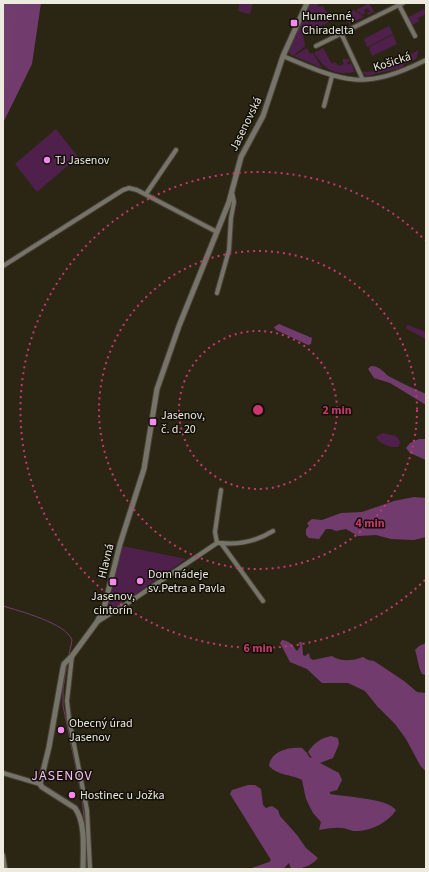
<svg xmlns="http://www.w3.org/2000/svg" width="429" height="872" viewBox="0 0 429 872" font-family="'Source Sans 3',sans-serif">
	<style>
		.green { fill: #50204d }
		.forest { fill: #713c6d }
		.water { fill: #713d6d }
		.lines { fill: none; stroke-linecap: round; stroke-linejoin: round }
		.stream { stroke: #713d6d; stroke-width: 1 }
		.minor-casing { stroke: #464130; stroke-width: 6 }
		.tertiary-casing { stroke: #464130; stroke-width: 7 }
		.minor { stroke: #76736a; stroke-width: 4 }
		.tertiary { stroke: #76736a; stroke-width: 5 }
		.ring { fill: none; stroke: #c8386f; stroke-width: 2; stroke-dasharray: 2 4 }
		.poi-dot { fill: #f689ee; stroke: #110f07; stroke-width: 1.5 }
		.labels { text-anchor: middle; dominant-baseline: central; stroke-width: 3; stroke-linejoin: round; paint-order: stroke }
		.poi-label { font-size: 12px; fill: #edeade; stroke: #110f07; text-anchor: start }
		.street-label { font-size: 12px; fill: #edeade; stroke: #110f07 }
		.quarter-label { font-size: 14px; letter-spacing: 1px; fill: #fabdf4; stroke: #110f07 }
		.centre { fill: #c8386f; stroke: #110f07; stroke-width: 2 }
		.ring-label { font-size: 12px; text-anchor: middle; font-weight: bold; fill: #c8386f; stroke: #110f07; stroke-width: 3; stroke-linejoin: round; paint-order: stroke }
	</style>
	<rect width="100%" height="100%" fill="#2b2614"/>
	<path class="green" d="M240,3H253L250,14L238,11Z
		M309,3H319L303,35L305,46L293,56L290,54L288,50Z
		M369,3L374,12L368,15L367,13L370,12L368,8L364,10L365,13L363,15L356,10Z
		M323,6L331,21L305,33L317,7Z
		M424,9L426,14L418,18L419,21L411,26L407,18Z
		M354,10L364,17L349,24L344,15Z
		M389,26L393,34L367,47L364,39Z
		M393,35L397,44L372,56L369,47Z
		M307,48L310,54L313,53L322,68L294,56Z
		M323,48L332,64L335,62L339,66L344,64L342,59H349L350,61L347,63L348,65L351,63L355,72C333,75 327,71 314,53Z
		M419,50L416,59L405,64L403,58Z
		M400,60L404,66L401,68L367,76L362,72L377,71Z
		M56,129L78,157L37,192L15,164Z
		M408,325L426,332V339L407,329L406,327Z
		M382,433L396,436L400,441L399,446C393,449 379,444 376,437Z
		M122,546L186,559L113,610L107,609Z"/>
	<path class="forest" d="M3,3H41L32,64L3,123Z
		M279,324L312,338L311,344L308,345L276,330L274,327Z
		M371,366C381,366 383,373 390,377C402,383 414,389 426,394V405L390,383L374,378L368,369Z
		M419,439H426V460L410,453L406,448L410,443Z
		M414,497L426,498V537L414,540L391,539L376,535L358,536L346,529L336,531L331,529H326L319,539L309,538L306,535V529L309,526L307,523L312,519L322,520L341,513L362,512L394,501Z
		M282,640C290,641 293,646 297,651L300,647L299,642H302L303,655L305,656L309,653L310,658L313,660L332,656C341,662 353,661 363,657L368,660L374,661L404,681L417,692L426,693V772L420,765L406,739L395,724L377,706L365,691L348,683H322L307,669L290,662L280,643Z
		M426,643V675L422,674C418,666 418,659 415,650L419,646Z
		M331,736L338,738L339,744L333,758L320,763L339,773L342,780L337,790L330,792V794C345,797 387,798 396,810C388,823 369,832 353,831C349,830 346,828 341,828C334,827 327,829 319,830L321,822L313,813L306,799L302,780C291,774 278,776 269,766C271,751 289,747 302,748L307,753L309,757L312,758L308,752C314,743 321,738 331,736Z
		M248,785H255L261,789L263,805L266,808L272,806L278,810L280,816L297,835L306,848L318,858C312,866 301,869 291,869L289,863L283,869H249L269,862L271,860L230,794L232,790Z"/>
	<path class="water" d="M3,3H19L13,35L14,62L3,98Z"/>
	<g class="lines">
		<path class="stream" d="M3,606C19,611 66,623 72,640L69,655
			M67,664L63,689V706L82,797L85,828
			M86,854V869"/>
		<g class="minor-casing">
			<path id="minor" d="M399,5L415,36
				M341,33L363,80
				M316,46L403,3
				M283,56C344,82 364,91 426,60
				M324,106L332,76
				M146,194L176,150
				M3,266L123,190L129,188L137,190L217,232
				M217,293L229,250L231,218L234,202L232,192
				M217,543L215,532L221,490
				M221,543C240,545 257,541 273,531
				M97,622L131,601L217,543H221L263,601
				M72,656L67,701L69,719L87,810L90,869
				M3,773L40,784
				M3,855L5,868"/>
		</g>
		<g class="tertiary-casing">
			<path id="tertiary" d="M83,869C83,850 86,823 75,808L42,787L40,784L49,747L63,668L64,664L72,656L97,622L104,608L120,544L144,469L157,389L179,326L229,202L241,157L263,116L283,56L307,3"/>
		</g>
		<use href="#minor" class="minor"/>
		<use href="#tertiary" class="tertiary"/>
	</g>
	<g class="ring">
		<circle cx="258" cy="410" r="79"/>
		<circle cx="258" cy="410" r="159"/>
		<path d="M425 580A238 238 0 1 1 425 240"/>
	</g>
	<g class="poi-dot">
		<rect x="290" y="19" width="8" height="8" rx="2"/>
		<circle cx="47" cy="160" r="4"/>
		<rect x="149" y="418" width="8" height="8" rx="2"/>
		<circle cx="140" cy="581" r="4"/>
		<rect x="109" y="578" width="8" height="8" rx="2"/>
		<circle cx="61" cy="730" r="4"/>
		<circle cx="72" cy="795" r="4"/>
	</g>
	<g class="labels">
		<g class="poi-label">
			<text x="302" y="16">Humenné,<tspan x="302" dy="14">Chiradelta</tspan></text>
			<text x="55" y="160">TJ Jasenov</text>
			<text x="161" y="415">Jasenov,<tspan x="161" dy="14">č. d. 20</tspan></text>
			<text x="148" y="574">Dom nádeje<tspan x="148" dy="14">sv.Petra a Pavla</tspan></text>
			<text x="113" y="596" text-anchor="middle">Jasenov,<tspan x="113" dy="14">cintorín</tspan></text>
			<text x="69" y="723">Obecný úrad<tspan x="69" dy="14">Jasenov</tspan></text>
			<text x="80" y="795">Hostinec u Jožka</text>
		</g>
		<g class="street-label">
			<text transform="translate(392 62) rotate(-18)">Košická</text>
			<text transform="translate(246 124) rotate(-64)">Jasenovská</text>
			<text transform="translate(106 561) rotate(-76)">Hlavná</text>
		</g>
		<g class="quarter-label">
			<text x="62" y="776">JASENOV</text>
		</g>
	</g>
	<circle cx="258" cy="410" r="6" class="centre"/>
	<g class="ring-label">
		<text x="337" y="414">2 min</text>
		<text x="370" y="527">4 min</text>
		<text x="258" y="652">6 min</text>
	</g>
	<rect width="429" height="872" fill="none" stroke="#edeade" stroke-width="8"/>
</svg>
